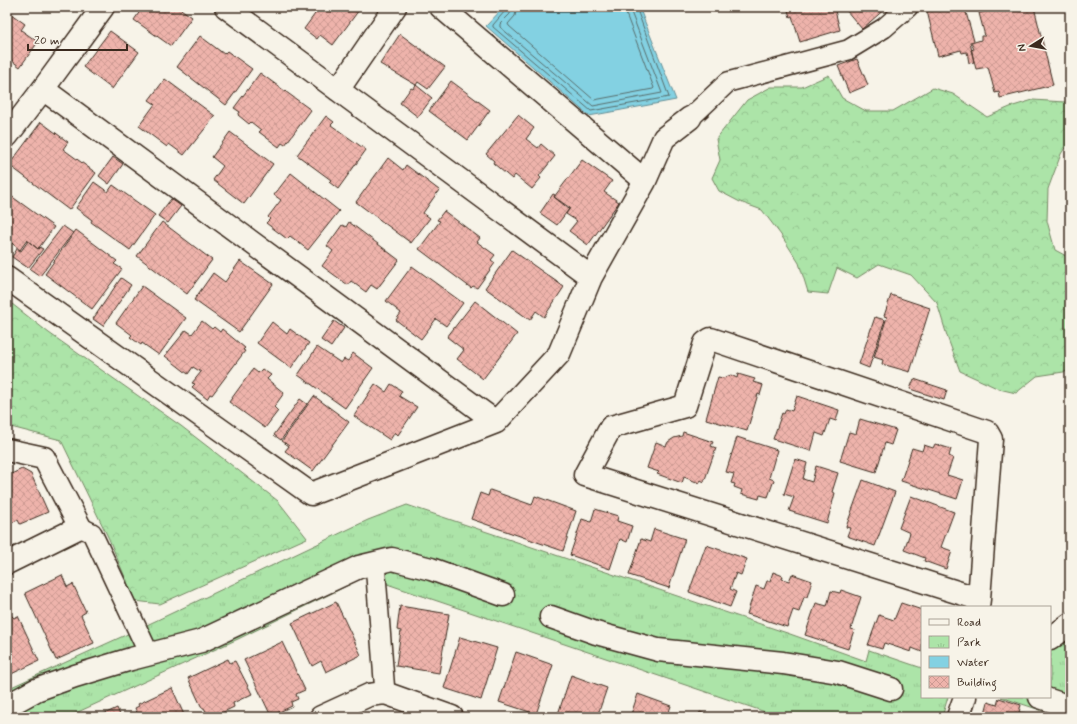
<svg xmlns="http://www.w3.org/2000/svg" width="1077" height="724" viewBox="0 0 1077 724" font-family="Mynerve,sans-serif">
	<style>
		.forest { fill: url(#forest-crowns); stroke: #748763 }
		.park { fill: url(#park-tufts); stroke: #748763 }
		.water { fill: #83d1e2; stroke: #668e94 }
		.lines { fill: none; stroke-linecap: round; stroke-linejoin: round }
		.shore { stroke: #586d6c; stroke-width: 1 }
		.building { fill: url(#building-cross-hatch); stroke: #3b2a1e }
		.lane-casing { stroke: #3b2a1e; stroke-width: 22 }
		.street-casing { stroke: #3b2a1e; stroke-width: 25 }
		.lane { stroke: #f7f3e8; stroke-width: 19 }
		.street { stroke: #f7f3e8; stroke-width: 22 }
	</style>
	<defs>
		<pattern id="forest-crowns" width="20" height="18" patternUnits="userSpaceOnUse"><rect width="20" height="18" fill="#ace4a8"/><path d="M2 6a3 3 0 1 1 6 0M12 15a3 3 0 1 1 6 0" fill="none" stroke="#95c490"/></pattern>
		<pattern id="park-tufts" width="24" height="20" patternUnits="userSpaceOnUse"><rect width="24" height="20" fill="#ace4a8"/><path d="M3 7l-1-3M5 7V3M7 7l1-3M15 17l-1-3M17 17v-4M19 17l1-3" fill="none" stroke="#95c490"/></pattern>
		<pattern id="building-cross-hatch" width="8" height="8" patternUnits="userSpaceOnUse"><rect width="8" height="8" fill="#eeb3ab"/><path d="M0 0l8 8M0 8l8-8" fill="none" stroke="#cd9a93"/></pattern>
	</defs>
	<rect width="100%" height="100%" fill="#f7f3e8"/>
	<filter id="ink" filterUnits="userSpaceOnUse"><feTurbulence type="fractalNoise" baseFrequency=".025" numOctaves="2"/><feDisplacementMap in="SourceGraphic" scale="8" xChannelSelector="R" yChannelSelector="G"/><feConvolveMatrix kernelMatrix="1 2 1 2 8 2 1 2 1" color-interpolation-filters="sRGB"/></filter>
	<g filter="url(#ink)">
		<path class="forest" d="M829,75L842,98L866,111H893L933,88L953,94L987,117L1010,107L1033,100L1065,102L1070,105V140L1061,154L1048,189L1047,221L1055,250L1070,258V371L1037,376L1016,393L999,389L960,371L948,339L937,303L911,275L879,264L857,278L837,268L828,294L808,292L799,263L781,235L762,210L740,202L719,191L712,178L720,160L716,139L747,100L771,87H802Z
			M7,300L49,333L181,426L278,501L307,538L160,604L135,601L109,539L61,440L7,426Z"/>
		<path class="park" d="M407,505L790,634L866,661L869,650L922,668V697H948L942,717H780L390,585L367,576L238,639L67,717H7V689L130,633L368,520Z
			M1070,637V717H1061L1001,697H1050V651Z"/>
		<path class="water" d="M504,7H639L676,100L589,116L486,26Z"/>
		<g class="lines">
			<path class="shore" d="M506,7L505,11L493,25V27L591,111L669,97L636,7
				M511,7L510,14L500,24V27L593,106L662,93L631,12V7
				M517,7L515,16L508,24L509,26L594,100L653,89L654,88L626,14L625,7"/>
		</g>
		<path class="building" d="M143,7H178L192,17L171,46L134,20Z
			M320,7H355L359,10L333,45L320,35L317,39L304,29Z
			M787,7H834L840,30L800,42L792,16L790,17Z
			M849,7H887L862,29L846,10Z
			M926,7H954L955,12L965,9L974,41L970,42L974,62L969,63L967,52L962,53L961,50L938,56Z
			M992,7H1070V10L1034,7L1053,85L1000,98L999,92L995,93L988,67L976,69L971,50L974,49L971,43L981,40V36H985L979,13L993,10Z
			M7,11L25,24L21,30L38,42L20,67L7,57Z
			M110,31L139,52L112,89L83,67Z
			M400,34L445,67L428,89L418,82L416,85L380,64Z
			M200,36L224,54L227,51L252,69L226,105L177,67Z
			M857,59L868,85L849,93L838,66Z
			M260,73L311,110L285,145L282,143L279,147L259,132L261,130L251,122L249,124L238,115L240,112L234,108Z
			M165,79L215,116L184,155L169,144L167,147L139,126L155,104L149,100Z
			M451,81L490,110L468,140L429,111Z
			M416,85L432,98L418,117L400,103L411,88L413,89Z
			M518,115L534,128L526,139L538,148L541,144L555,156L539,176L541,178L532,189L515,175L512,179L493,163L494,161L486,154Z
			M326,116L334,122L331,125L366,150L338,189L329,182L331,180L297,155Z
			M41,122L68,142L63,149L96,173L69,210L9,165Z
			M230,132L273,164L244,204L213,180L223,166L212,157Z
			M113,157L123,164L109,184L99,176Z
			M388,158L403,170L406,165L439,190L423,213L430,218L411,243L356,202Z
			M582,160L612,181L604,192L619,202L588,245L569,231L577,221L566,214L570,208L554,197Z
			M291,173L339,211L308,250L290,236L287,239L266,223L270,219L268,217L281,200L274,195Z
			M94,182L108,192L113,185L155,215L130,250L91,222L92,220L76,208Z
			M7,193L54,227L38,249L27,240L20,250L7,239Z
			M553,194L555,195L554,197L569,209L557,225L540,213Z
			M171,199L181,206L168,223L158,216Z
			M444,211L480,238L477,242L495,255L491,260L495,263L477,288L473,286L471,288L419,249L440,221L437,220Z
			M162,222L212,260L187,294L137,256Z
			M349,222L399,260L377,289L371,285L366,292L351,281L348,285L322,266L333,251L327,246L342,225L346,227Z
			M63,226L73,233L40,276L30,269Z
			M76,230L117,261L114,264L122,269L92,309L45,274Z
			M28,241L38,249L39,247L43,249L28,268L12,257L17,249L21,251Z
			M512,250L564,287L544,317L536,311L530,320L485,288Z
			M240,261L273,284L239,332L194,300L213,273L225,282Z
			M412,266L463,303L446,326L436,319L421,339L396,320L401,313L386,301Z
			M121,278L131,285L103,326L93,319Z
			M142,286L186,318L159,355L142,343L141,345L130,337L132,335L116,323Z
			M891,295L930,308L910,372L882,364L883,360L874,357L887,317L884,316Z
			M475,301L517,334L483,379L457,359L464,350L447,337Z
			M875,317L885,320L869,368L859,364Z
			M202,321L212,329L214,327L220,332L222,329L245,348L243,350L245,351L212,395L210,394L207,399L192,387L195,384L192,383L201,372L193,367L188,374L165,356L186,330L192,334Z
			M334,321L344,328L331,347L321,340Z
			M272,322L287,334L290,329L309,343L291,368L257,343Z
			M317,347L341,363L344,359L348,361L353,353L373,368L345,408L298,375Z
			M253,369L258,373L262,369L271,375L267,379L284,393L274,407L278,411L265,428L229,402Z
			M738,374L755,379L753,382L763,385L760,395L758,394L747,431L706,419L718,377L723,378L731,375L737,378Z
			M914,379L947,390L944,400L910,389Z
			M375,384L386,392L391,384L402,391L399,396L417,407L398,435L395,432L390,440L354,416Z
			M314,396L349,422L313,471L285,451L289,446L282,441Z
			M797,396L839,410L836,421L830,419L824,436L816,433L811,451L773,439L782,413L784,414L786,409L792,411Z
			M300,399L307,404L281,440L274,435Z
			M860,419L896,430L891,445L885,443L876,472L840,461L849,432L856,434Z
			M683,432L713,442L711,446L716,448L704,482L701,480L699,483L684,477L682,483L657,474L659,472L647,468L656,442L666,446L668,442L674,438L682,436Z
			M737,437L777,450L769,478L774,480L768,497L760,495L759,499L741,494L742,490L734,487L735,484L731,483L734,474L726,472Z
			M935,444L951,449L949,456L953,458L947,475L963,480L957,499L901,481L912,448L922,451L924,445L933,448Z
			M795,459L807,463L803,479L812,482L816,466L838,473L832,492L835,493L827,523L789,511L794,497L784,494Z
			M22,469L31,474L48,512L20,524L18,520L8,524L7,522V471L9,475Z
			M863,480L895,492L875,546L847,536L850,528L846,527Z
			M490,490L532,505L535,496L576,511L563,551L471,519L480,493L488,496Z
			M911,496L954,512L941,547L952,551L946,569L924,561L925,558L904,550L910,533L899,528Z
			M595,509L618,516L617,521L632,526L627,542L620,539L610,569L570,555L582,519L591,522Z
			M654,529L685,539L669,588L629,575L641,539L650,542Z
			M706,545L747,559L741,575L736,573L730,589L736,592L730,607L689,592Z
			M773,572L783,576L782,579L789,581L792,574L812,581L807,597H804L799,612L793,610L787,627L747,614L756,586L764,589L767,581H770Z
			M62,575L67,587L73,584L86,612L81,615L94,643L56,660L25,593Z
			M841,590L861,597L851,629L854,630L848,649L805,635L816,603L827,606L831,591L840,593Z
			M336,602L361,655L326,672L321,661L312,666L292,623Z
			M901,603L922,610V652L912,648L911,652L884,643L882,649L868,645L879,615L894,620Z
			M400,606L449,614L439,673L396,666L401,631L397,630Z
			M7,614L11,615L14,618L18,616L39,661L7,676Z
			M460,637L497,648L481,700L444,688Z
			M282,642L305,690L296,694L298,699L291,702L292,706L271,716L244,660Z
			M516,652L553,665L536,714L499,702Z
			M228,659L230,663L235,661L252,694L233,703L234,707L213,717H209L204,708H202L188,678Z
			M571,675L607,688L597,717H557Z
			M172,688L185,717H139L135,708L139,706L138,704Z
			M638,694L671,706L667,717H630Z
			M999,698L1021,705L1019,712L1029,714L1028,717H984L988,702L997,705Z
			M117,708L121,717H98Z
			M700,712L714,717H698Z"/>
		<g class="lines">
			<g class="lane-casing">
				<path id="lane" d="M690,118L728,82L848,50L884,28L908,7
					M80,527L92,533L149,654
					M375,563L385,693"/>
			</g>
			<g class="street-casing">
				<path id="street" d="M226,7L591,277
					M441,7L645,181
					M43,89L496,422
					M338,90L395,7
					M7,136L43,89L103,7
					M7,278L311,494L496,422L559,354L591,277L645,181L664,138L690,118
					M7,450L44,458L80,527L7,563
					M978,607L979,599L991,439L987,432L711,339L705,343L685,406L611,427L585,475L979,599
					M551,617L596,633L658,650L783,663L838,672L891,689
					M1050,639L1070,624
					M1040,697L1070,707
					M7,706L36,690L75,676L131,659L201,641L359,567L392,559L431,569L503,595
					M321,717L369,695L385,693L452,717
					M958,717L965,697"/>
			</g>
			<use href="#lane" class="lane"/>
			<use href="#street" class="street"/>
		</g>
	</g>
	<rect width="1077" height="724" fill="none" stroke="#f7f3e8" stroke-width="24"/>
	<rect x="12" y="12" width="1053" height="700" fill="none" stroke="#3b2a1e" stroke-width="1.5" filter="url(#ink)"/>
	<rect x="921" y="606" width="130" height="92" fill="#f7f3e8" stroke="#aca397"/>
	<rect x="929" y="619" width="20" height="6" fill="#f7f3e8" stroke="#aca397"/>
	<text x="957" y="626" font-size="12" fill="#3b2a1e">Road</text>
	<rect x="929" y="636" width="20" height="12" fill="url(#park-tufts)" stroke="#aca397"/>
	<text x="957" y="646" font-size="12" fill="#3b2a1e">Park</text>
	<rect x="929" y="656" width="20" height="12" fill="#83d1e2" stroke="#aca397"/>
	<text x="957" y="666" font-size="12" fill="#3b2a1e">Water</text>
	<rect x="929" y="676" width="20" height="12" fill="url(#building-cross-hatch)" stroke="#aca397"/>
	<text x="957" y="686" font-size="12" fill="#3b2a1e">Building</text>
	<g transform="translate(1031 46) rotate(259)" stroke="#f7f3e8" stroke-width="3" paint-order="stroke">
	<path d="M0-3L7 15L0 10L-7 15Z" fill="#3b2a1e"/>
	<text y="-6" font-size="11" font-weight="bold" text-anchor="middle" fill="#3b2a1e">N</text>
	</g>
	<path d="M28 44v6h99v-6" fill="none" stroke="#3b2a1e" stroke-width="2"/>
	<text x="34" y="44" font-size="12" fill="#3b2a1e" stroke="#f7f3e8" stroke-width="3" paint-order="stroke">20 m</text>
</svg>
